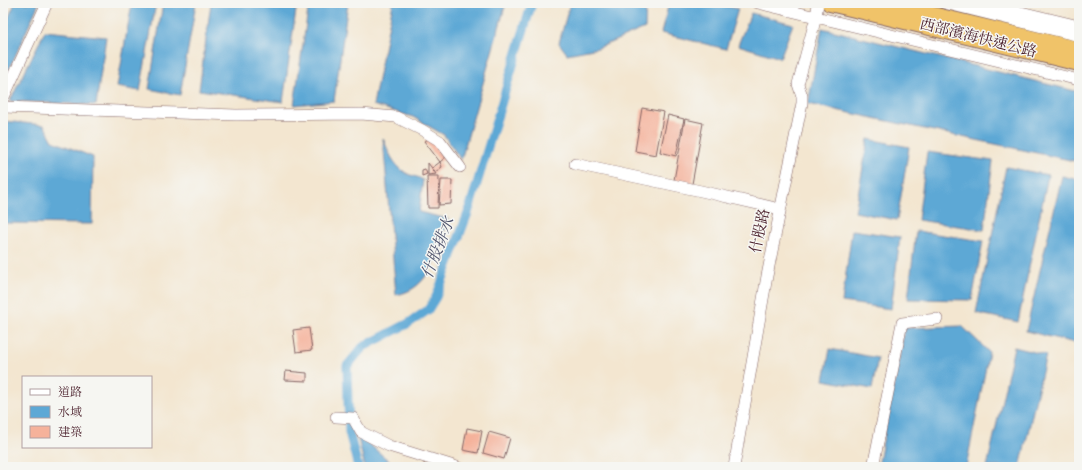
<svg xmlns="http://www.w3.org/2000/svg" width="1082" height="470" viewBox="0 0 1082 470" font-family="'Old Standard TT','Noto Serif TC',serif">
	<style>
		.water { fill: #5da8d5; stroke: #546480 }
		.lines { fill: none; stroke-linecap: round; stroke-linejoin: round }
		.canal { stroke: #5da8d5; stroke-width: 9 }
		.building { fill: #f5b29b }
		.minor-casing { stroke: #856565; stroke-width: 12 }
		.highway-casing { stroke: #856565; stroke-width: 18 }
		.minor { stroke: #fff; stroke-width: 11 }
		.highway { stroke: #f0c369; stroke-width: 16 }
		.labels { text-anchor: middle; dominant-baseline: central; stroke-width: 3; stroke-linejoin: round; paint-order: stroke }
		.street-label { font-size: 15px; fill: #4a1f2b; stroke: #f6f6f2 }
		.water-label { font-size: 16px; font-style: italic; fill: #52566f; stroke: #f6f6f2 }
	</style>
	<rect width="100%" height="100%" fill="#f6f6f2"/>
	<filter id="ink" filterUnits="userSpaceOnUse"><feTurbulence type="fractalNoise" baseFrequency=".025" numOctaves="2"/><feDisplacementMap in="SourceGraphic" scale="8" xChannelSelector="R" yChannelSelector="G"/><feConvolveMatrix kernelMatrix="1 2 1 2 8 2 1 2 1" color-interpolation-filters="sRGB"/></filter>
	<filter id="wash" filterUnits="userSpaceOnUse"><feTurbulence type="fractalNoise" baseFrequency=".012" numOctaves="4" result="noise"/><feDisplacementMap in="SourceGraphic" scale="16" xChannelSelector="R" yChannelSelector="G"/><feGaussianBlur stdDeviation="0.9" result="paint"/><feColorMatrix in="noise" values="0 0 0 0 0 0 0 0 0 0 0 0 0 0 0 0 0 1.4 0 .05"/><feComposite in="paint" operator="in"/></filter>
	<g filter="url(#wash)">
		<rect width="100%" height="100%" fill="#f3e6d0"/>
		<path class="water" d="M15,3H39L3,83V30Z
			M132,3H156L140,91L117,87Z
			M163,3H196L180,95L149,89Z
			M211,3H297L283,102L199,90Z
			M309,3H348L334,101L294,105Z
			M393,3H506L461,160L444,135L413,117L373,105Z
			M570,3H646L645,28L598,48L567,54L559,43Z
			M669,3H714L738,9L726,49L661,33Z
			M751,13L793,24L780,58L738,45Z
			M822,28L1079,92V162L808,104Z
			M45,31L106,37L96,105L10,101Z
			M3,121L44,125L53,141L93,157L92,224L3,223Z
			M383,138C388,151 393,165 406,173C410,176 418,176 423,180L419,212L448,219C436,249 434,288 396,295Z
			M868,139L909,147L897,220L855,212Z
			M927,152L993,161L984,230L918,220Z
			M1006,167L1048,175L1018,322L976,313Z
			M1062,176L1079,180V344L1026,331Z
			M852,230L900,237L891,309L842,302Z
			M916,231L983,241L972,300L908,299Z
			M962,326L989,352L966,467H878L905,328Z
			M1014,347L1046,355L1020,467H987Z
			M830,349L878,358L872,389L824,380Z
			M357,434L389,461L404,467H365Z"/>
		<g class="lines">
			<path class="canal" d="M358,467L349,432L347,366L363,347L409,323L428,310L436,297L468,213L532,3"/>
		</g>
		<g id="blocks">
			<path class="building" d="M642,108L664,112L656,155L635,151Z
				M668,115L684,119L676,156L660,152Z
				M685,119L703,123L692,184L674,180Z
				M432,138L447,156L440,162L442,167L435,172L432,168L440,162L424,141Z
				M428,163L431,167L436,174L428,175Z
				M425,169L427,174L422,176V170Z
				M427,176H439L438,208H428Z
				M441,180H452L451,204L439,205Z
				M309,328L312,350L296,352L293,330Z
				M286,371L307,373V381L285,380Z
				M467,428L482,431L478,453L463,450Z
				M489,432L510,438L504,459L483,453Z
				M425,461L437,463L436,467H423Z"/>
		</g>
	</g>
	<g filter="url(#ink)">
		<use href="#blocks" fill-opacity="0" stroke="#856565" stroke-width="1"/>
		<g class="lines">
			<g class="minor-casing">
				<path id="minor" d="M758,3L1079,80
					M944,3L1079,36
					M983,3L1079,26
					M3,99L47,3
					M3,107L236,115L361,114L396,117L422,130L440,141L460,167
					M575,164L701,191L780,209
					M336,417L353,418L361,432L389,446L457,467
					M734,467L767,276L802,103V96L798,84L816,17L818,3
					M873,467L902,323L937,319"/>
			</g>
			<g class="highway-casing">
				<path id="highway" d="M830,3L1079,63
					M882,3L1079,50"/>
			</g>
			<use href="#minor" class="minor"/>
			<use href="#highway" class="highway"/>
		</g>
	</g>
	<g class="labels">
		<g class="street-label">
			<text transform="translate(978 39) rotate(14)">西部濱海快速公路</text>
			<text transform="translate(761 231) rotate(-78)">什股路</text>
		</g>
		<g class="water-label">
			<text transform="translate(439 248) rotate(-69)">什股排水</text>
		</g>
	</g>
	<rect width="1082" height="470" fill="none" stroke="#f6f6f2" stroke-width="16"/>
	<rect x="22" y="376" width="130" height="72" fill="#f6f6f2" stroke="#b1a0a2"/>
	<rect x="30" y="389" width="20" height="6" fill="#ffffff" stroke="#b1a0a2"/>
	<text x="58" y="396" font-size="12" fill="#4a1f2b">道路</text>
	<rect x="30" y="406" width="20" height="12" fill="#5da8d5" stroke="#b1a0a2"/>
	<text x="58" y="416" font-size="12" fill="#4a1f2b">水域</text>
	<rect x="30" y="426" width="20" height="12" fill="#f5b29b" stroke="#b1a0a2"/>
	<text x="58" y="436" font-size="12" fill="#4a1f2b">建築</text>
</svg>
